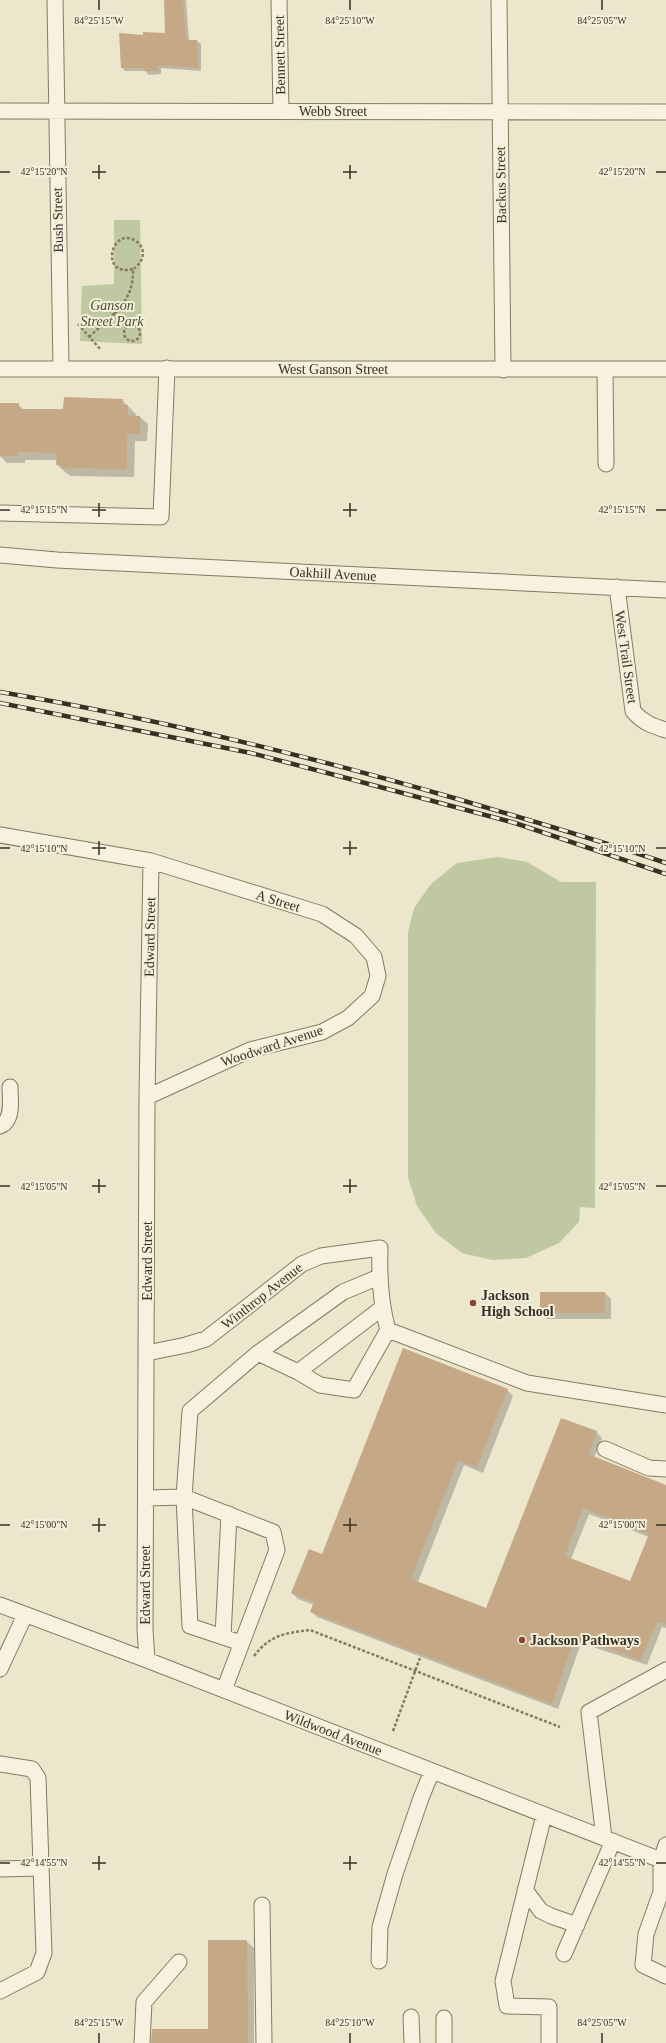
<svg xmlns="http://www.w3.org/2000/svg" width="666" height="2043" viewBox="0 0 666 2043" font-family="'Times New Roman',serif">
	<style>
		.green { fill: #bfc8a0 }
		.shadow { fill: #0003; fill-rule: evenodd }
		.building { fill: #c5a886; fill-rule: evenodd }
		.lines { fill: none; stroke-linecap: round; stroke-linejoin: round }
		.minor-casing { stroke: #867a61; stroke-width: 17 }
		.path { stroke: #867a61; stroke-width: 2.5; stroke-dasharray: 3 2; stroke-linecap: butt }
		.minor { stroke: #f6f2df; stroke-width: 15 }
		.rail-casing { stroke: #393023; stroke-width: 4.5 }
		.rail { stroke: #f3efdb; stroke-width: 3; stroke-dasharray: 9; stroke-linecap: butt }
		.ticks { fill: none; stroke: #393023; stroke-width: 1.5 }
		.poi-dot { fill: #8f4237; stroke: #f3efdb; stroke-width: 1.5 }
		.labels { text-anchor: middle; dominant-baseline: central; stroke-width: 4; stroke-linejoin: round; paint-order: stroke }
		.street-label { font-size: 14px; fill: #393023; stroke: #f3efdb }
		.park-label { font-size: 14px; font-style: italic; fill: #44532c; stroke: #f3efdb }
		.poi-label { font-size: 14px; font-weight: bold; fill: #393023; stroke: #f3efdb; text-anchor: start }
		.ticks-label { font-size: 10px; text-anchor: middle; fill: #393023; stroke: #f3efdb; stroke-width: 4; stroke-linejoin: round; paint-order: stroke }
	</style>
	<rect width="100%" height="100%" fill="#ebe6cc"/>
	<path class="green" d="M114,220H140L142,344L80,341L82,286L114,284Z
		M498,857L527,862L561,882H596L595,1208L580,1207L579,1222L559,1243L526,1258L492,1260L462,1253L436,1233L417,1206L408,1177V932L414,908L431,884L457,863Z"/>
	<path class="shadow" d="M165,0H186L189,41H197L201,44V71L161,68V74L149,75L145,71H125L122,67L144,36L166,34Z
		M122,400L136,414L135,416L140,417L148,424L147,441H135L134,477L70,476L57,465V460H25V463H7L0,456V404H18L24,410H64Z
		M605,1293L611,1299V1319H547L541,1313Z
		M507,1390L513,1396L483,1473L464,1465L418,1582L487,1609L596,1432L602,1438L594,1458L666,1486V1628L662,1627L647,1665L581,1643L558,1709L317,1617L311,1611L314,1605L298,1599L292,1593L323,1555ZM589,1514L649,1537L631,1583L571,1559Z
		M246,1941L254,1948V2043H152L209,2030Z"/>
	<path class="building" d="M164,0H183L186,40H197L198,68L158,65V71H144V68H121L119,33L143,35V32L165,33Z
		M64,397L123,399V405H128V415L140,416V434H127V469L61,468V465H56L57,453L18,452V456H0V403H19V409H63Z
		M540,1292H605V1313H540Z
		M403,1348L508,1389L477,1467L458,1460L411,1579L486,1608L561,1418L597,1431L588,1454L666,1485V1624L657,1622L641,1660L575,1637L552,1704L310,1612L314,1602L291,1593L309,1549L322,1554ZM583,1508L649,1534L630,1581L565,1556Z
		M208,1940H247L248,2043H151L152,2029H208Z"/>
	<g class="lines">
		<g class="minor-casing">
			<path id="minor" d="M55,0L61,368
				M279,0L281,111
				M499,0L503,370
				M0,111L666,112
				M0,369H666
				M605,369L606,464
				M0,513L161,517L167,368
				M0,555L57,560L666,590
				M617,587L633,711C642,722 652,726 666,730
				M0,835L151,861L322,914L356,936L374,957L378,976L372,996L348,1018L322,1032L250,1050L147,1097
				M0,1126C14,1121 10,1098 10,1087
				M147,1353L186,1345L206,1339L302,1264L321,1256L380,1248C379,1276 380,1302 388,1330L527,1383L666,1405
				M258,1353L298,1372L320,1385L354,1390L388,1330
				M298,1372L382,1308
				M605,1449L649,1468L666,1469
				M146,1498L184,1497L190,1626L241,1643
				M0,1605L147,1660L666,1862
				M223,1637L229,1514
				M147,1660L145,1629L147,1097L151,861
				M0,1669L25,1615
				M224,1690L277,1550L273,1532L184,1497L190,1411L258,1353L343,1292L379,1277
				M0,1764L32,1769L38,1778L44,1953L37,1972L0,1991
				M544,1815L503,1981L507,2006L549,2007V2043
				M604,1838L589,1712L666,1670
				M666,1845L661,1860V1892L646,1934L643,1965L666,1976
				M0,1869L40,1868
				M525,1890L541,1911L551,1916L577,1925
				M262,1905L264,2043
				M564,1954L613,1841
				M379,1961L380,1927L395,1874L421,1798L432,1771
				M411,2017L412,2043
				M444,2018V2043
				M142,2043L144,2002L179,1962"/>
		</g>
		<path class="path" d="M106,306L127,327
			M78,324L101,350
			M124 333a8 8 0 1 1 16 0a8 8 0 1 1-16 0Z
			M89,337C112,315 134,303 133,269C144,262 147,249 136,241C111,225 99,278 133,269
			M254,1656C270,1635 285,1633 310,1630L560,1727
			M393,1731L420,1658"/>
		<use href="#minor" class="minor"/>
		<g class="rail-casing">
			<path id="rail" d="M0,692C154,718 305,755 454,798C525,819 596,839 666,863
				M0,703L251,753L335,775L515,823L666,874"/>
		</g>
		<use href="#rail" class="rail"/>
	</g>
	<path class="ticks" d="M99,0V10M350,0V10M602,0V10M99,165V179M350,165V179M0,172H10M92,172H106M343,172H357M656,172H666M99,503V517M350,503V517M0,510H10M92,510H106M343,510H357M656,510H666M99,841V855M350,841V855M0,848H10M92,848H106M343,848H357M656,848H666M99,1179V1193M350,1179V1193M0,1186H10M92,1186H106M343,1186H357M656,1186H666M99,1518V1532M350,1518V1532M0,1525H10M92,1525H106M343,1525H357M656,1525H666M99,1856V1870M350,1856V1870M0,1863H10M92,1863H106M343,1863H357M656,1863H666M99,2033V2043M350,2033V2043M602,2033V2043"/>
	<g class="poi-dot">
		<circle cx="473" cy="1303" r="4"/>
		<circle cx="522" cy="1640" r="4"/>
	</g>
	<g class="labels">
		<g class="street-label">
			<text transform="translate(280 55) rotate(-91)">Bennett Street</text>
			<text x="333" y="111">Webb Street</text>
			<text transform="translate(501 185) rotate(-91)">Backus Street</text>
			<text transform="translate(58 220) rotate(-91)">Bush Street</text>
			<text x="333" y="369">West Ganson Street</text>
			<text transform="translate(333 574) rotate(3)">Oakhill Avenue</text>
			<text transform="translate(626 657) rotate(82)">West Trail Street</text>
			<text transform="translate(278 901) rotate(17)">A Street</text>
			<text transform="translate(150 937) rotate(-89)">Edward Street</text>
			<text transform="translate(272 1046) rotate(-18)">Woodward Avenue</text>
			<text transform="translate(147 1261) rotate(-90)">Edward Street</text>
			<text transform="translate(262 1296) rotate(-38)">Winthrop Avenue</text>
			<text transform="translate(145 1585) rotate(-90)">Edward Street</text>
			<text transform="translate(333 1733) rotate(21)">Wildwood Avenue</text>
		</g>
		<g class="park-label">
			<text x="112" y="305">Ganson<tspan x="112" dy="16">Street Park</tspan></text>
		</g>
		<g class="poi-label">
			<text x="481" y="1295">Jackson<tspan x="481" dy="16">High School</tspan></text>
			<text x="530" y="1640">Jackson Pathways</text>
		</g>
	</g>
	<g class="ticks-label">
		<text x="99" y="24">84°25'15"W</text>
		<text x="350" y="24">84°25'10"W</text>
		<text x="602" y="24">84°25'05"W</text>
		<text x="44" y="175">42°15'20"N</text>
		<text x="622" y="175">42°15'20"N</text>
		<text x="44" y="513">42°15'15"N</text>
		<text x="622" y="513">42°15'15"N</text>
		<text x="44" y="852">42°15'10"N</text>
		<text x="622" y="852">42°15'10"N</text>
		<text x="44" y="1190">42°15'05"N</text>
		<text x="622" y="1190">42°15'05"N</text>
		<text x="44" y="1528">42°15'00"N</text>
		<text x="622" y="1528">42°15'00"N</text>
		<text x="44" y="1866">42°14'55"N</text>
		<text x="622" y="1866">42°14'55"N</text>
		<text x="99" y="2026">84°25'15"W</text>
		<text x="350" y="2026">84°25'10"W</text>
		<text x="602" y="2026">84°25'05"W</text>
	</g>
</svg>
